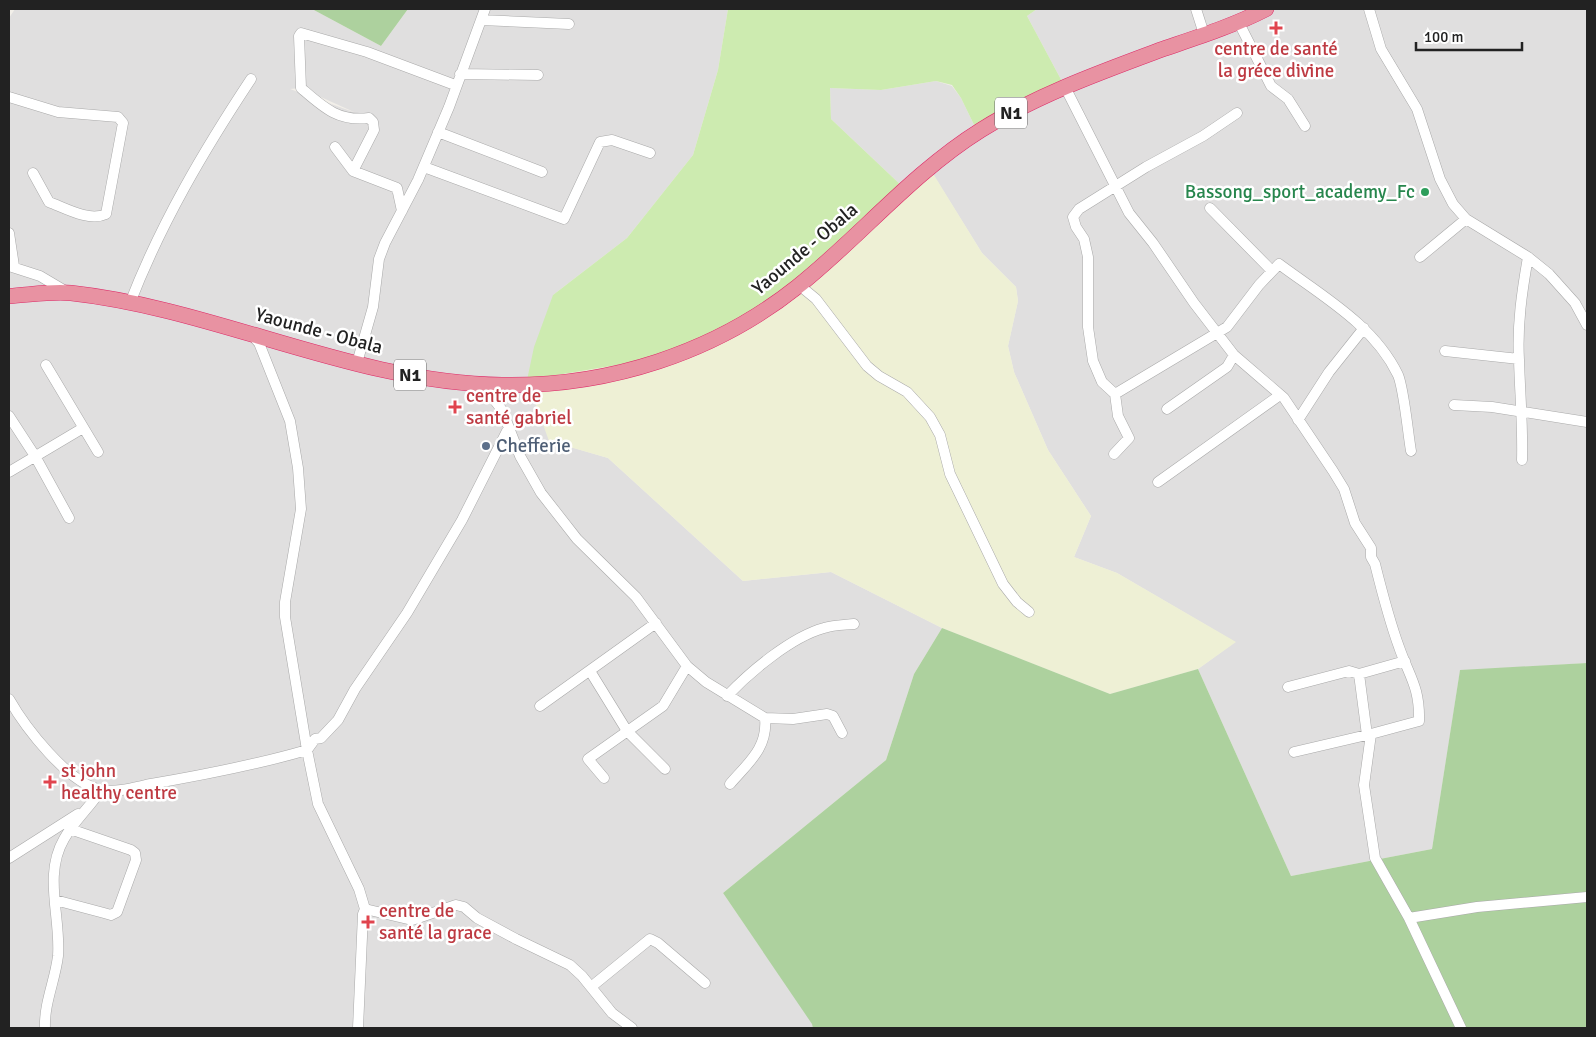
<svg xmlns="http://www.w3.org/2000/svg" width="1596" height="1037" viewBox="0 0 1596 1037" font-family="Signika,sans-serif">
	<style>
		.residential { fill: #e0dfdf; fill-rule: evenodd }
		.farmland { fill: #eef0d5 }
		.grass { fill: #cdebb0 }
		.forest { fill: #add19e }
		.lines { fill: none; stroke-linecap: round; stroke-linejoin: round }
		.minor-casing { stroke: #a9a9a9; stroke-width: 11 }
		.highway-casing { stroke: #dc2a67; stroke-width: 16 }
		.minor { stroke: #fff; stroke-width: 10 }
		.highway { stroke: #e892a2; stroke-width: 15 }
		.health-dot { fill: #e0444e; stroke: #fff; stroke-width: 2 }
		.leisure-dot { fill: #2e9e5b; stroke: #fff; stroke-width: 2 }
		.service-dot { fill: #5c6f8a; stroke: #fff; stroke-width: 2 }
		.labels { text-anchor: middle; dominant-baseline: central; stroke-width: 5; stroke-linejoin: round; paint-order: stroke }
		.shield { fill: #fff; stroke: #646464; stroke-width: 1 }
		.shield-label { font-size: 18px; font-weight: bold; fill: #222 }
		.health-label { font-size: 19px; fill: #be3a42; stroke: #fff; text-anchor: start }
		.leisure-label { font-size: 19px; fill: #27864d; stroke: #fff; text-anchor: end }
		.street-label { font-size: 19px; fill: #222; stroke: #fff }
		.service-label { font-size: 19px; fill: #4e5e75; stroke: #fff; text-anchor: start }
	</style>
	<rect width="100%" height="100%" fill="#f2efe9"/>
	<path class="residential" d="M15,9H312L381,46L408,9H728L718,70L693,155L627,238L553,295L550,441L608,458L743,581L831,572L942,628L914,674L886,760L723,893L813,1024V1028H9V18ZM301,88L356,113L290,89Z
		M1037,9H1587V663L1460,671L1432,849L1291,876L1198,669L1235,642L1117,573L1074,557L1091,516L1048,450L1014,372L1008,346L1018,301L1016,287L982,253L929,168L905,189L831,119L830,88L881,90L936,81L952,86L961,98L978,133L1065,87L1027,16Z"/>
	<path class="farmland" d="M929,167L982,253L1016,287L1018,301L1008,346L1014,372L1048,450L1091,516L1074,557L1117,573L1236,642L1198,669L1110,694L942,628L831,572L743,581L608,458L549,441L527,380L647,360Z"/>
	<path class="grass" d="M728,9H1037L1027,16L1065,87L978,133L961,98L952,85L936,81L881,90L830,88L831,119L905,189L808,278L720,332L647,360L527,380L534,347L553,295L627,238L693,155L718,70Z"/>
	<path class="forest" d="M312,9H408L381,46Z
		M942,628L1110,694L1198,669L1291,876L1432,849L1460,670L1587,663V1028H813L812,1024L723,893L886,760L914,674Z"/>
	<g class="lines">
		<g class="minor-casing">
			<path id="minor" d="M1196,9L1204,34
				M1369,9L1381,49L1417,109L1440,179L1453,204L1466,219L1528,257L1549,274L1575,303L1587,325
				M481,20L569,24
				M1239,23L1271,86L1288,99L1305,126
				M460,74L538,75
				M1065,87L1129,213L1153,243L1194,303L1234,355L1284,398L1333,471L1344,489L1355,523L1371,548V557L1375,564C1382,592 1389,620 1399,647C1409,676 1420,687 1419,721L1371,734L1364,785L1375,858L1409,918L1461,1028
				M9,97L58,112L118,117L123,123L106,214C89,222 65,208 49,202L33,173
				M438,132L542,172
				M335,147L353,171L397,188L402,211
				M424,167L564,219L600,142L612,140L650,153
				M353,171L374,130L373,122L369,118C338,122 323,107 301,88L299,36L301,33L367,52L455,85
				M1210,208L1272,271
				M9,233L14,266
				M1420,257L1466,219
				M9,266L40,276L67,292
				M799,285L816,299L867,366L879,376L907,392L930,417L940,435L950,474L1003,584L1017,602L1029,612
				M130,303C161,223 204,150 251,79
				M251,334L259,343L290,421L298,468L301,509L285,602V617L307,750L318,804L359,889L365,909L363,914L358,1028
				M1445,351L1519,359
				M357,363L373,307L379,259L385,243L418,180L449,107L485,9
				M46,365L98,452
				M482,384L502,410L520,456L541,493L577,539L636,597L687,666L706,682L765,718L793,719L827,714L833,716L842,733
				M1115,394L1227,327L1259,285L1279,264C1322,296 1374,325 1398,375C1404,389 1408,434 1411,451
				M1454,405L1492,407L1587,422
				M1167,409L1227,367L1234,355
				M9,416L35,456L69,518
				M1298,420L1329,372L1364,328
				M1114,454L1129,438L1118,416L1115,394L1102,382L1093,361L1088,327V257L1084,239L1076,227L1073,217L1079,209L1146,167L1203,136L1237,113
				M1522,460C1523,427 1520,394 1519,360C1517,325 1522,291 1528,257
				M9,472L83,428
				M1158,482L1280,395
				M590,671L627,731L665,769
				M1359,674L1367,735
				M1288,687L1349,671L1359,674L1405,661
				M727,696C750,672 791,637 824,628C833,625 844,625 854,624
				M9,699C25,727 68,784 102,790C117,793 136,787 151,784C203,775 256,765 307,750L315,739L321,738L338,720L355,689L407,613L462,520L508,429
				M540,706L656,623
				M1294,752L1371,734
				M604,778L588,759L663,706L687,666
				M730,784C748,763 768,748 765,718
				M9,858L78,814
				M55,900L104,913L111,915L117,912L136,860L135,853L131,850L70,829
				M365,909L412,920L456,905L464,907L477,918L516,939L570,965L582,976L612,1013L632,1028
				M1409,918L1477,907L1587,897
				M591,987L650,939L658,943L705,983
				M45,1028C44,1003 55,981 58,956C61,917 43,875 64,839C74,821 90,807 101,790"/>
		</g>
		<g class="highway-casing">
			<path id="highway" d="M9,296C29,295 51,291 71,293C217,309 354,383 502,385C608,387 714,353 797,287C860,237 912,173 981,130C1037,95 1101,72 1163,49C1198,37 1233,26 1266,9"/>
		</g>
		<use href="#minor" class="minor"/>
		<use href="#highway" class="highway"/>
	</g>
	<g class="health-dot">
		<path d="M1273.5 20.5h5v5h5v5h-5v5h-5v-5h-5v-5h5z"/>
		<path d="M452.5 399.5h5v5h5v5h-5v5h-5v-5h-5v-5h5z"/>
		<path d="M47.5 774.5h5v5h5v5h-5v5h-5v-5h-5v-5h5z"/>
		<path d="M365.5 914.5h5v5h5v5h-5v5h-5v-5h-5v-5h5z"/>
	</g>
	<circle class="leisure-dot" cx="1425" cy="192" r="5"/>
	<circle class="service-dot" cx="486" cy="446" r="5"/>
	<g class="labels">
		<g class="shield">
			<rect x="995" y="97.5" width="32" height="31" rx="4"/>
			<rect x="394" y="359.5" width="32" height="31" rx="4"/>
		</g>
		<g class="shield-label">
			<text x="1011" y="113">N1</text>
			<text x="410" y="375">N1</text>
		</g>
		<g class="health-label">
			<text x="1276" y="49" text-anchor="middle">centre de santé<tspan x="1276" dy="22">la gréce divine</tspan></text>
			<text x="466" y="396">centre de<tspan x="466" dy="22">santé gabriel</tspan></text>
			<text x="61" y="771">st john<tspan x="61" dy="22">healthy centre</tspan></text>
			<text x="379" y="911">centre de<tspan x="379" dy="22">santé la grace</tspan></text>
		</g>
		<g class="leisure-label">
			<text x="1415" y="192">Bassong_sport_academy_Fc</text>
		</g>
		<g class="street-label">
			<text transform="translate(805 249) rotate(-40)">Yaounde - Obala</text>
			<text transform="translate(319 331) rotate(15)">Yaounde - Obala</text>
		</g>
		<g class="service-label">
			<text x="496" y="446">Chefferie</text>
		</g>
	</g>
	<rect width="1596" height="1037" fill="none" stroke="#222222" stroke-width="20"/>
	<path d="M1416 42v8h106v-8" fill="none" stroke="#222222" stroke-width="2.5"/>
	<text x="1424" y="42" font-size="15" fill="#222222" stroke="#ffffff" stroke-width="4" paint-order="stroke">100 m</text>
</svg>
